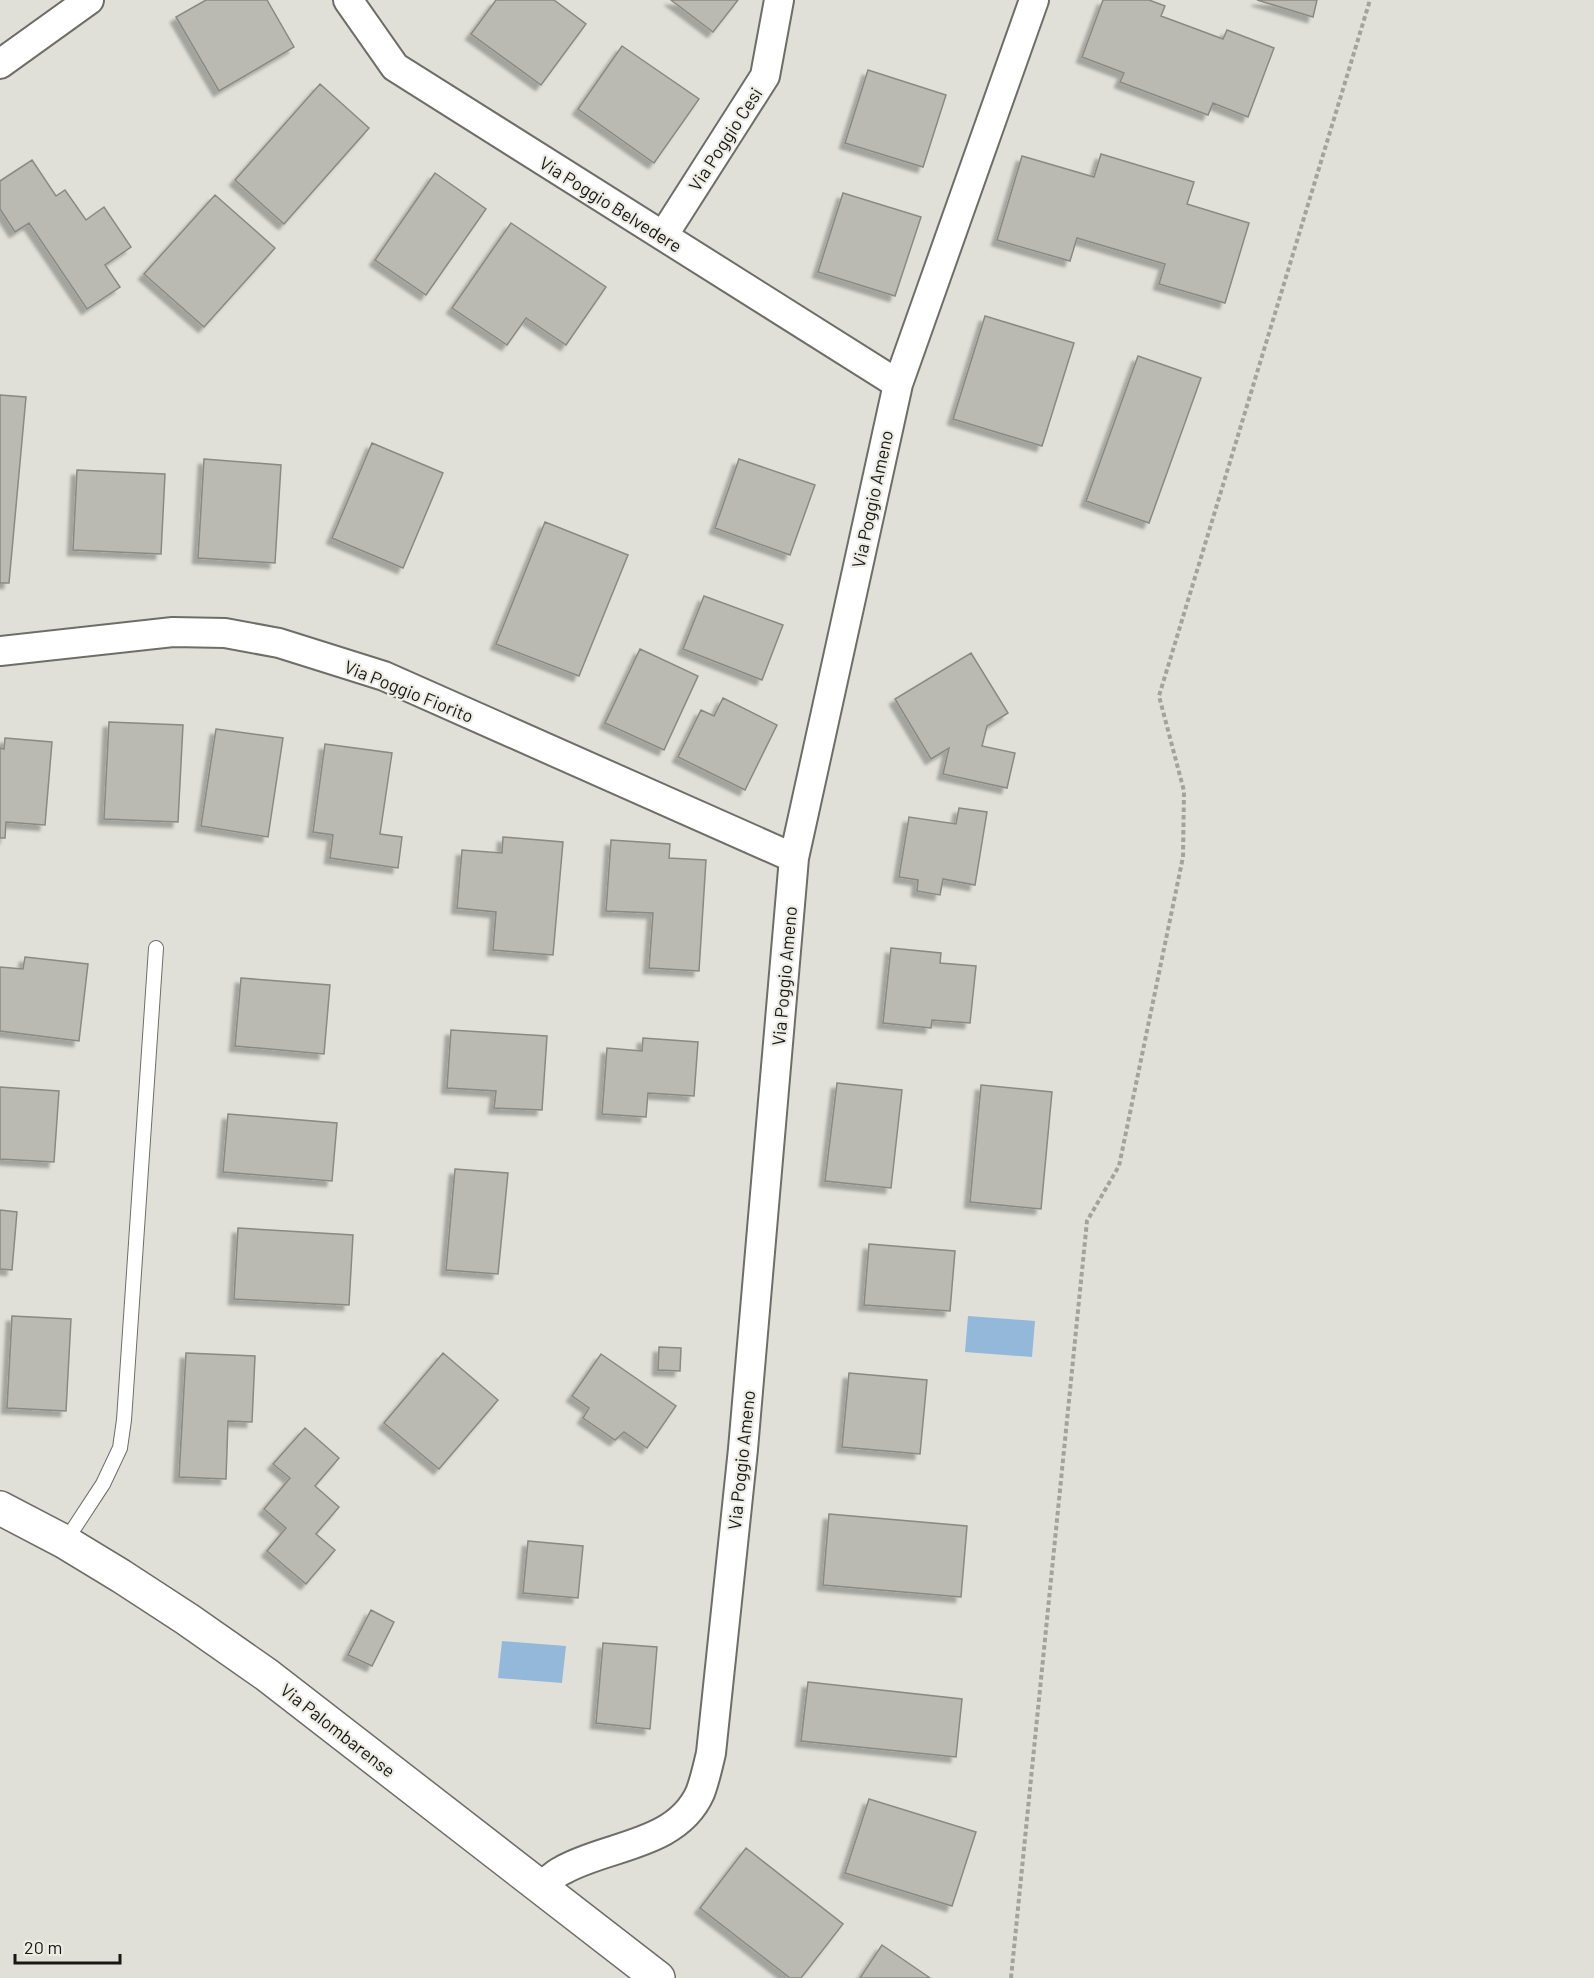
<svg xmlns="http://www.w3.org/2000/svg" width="1594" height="1978" viewBox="0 0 1594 1978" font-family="Barlow,sans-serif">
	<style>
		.water { fill: #94b8d9 }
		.building { fill: #babab3; stroke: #8a8a84; stroke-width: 1.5; filter: url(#shadow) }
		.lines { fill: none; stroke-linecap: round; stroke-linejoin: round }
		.lane-casing { stroke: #6d6e67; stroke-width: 16 }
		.street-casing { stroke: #6d6e67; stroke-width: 32 }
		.secondary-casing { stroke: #6d6e67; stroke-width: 36 }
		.path { stroke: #a3a39d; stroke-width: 4; stroke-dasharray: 4.5 3; stroke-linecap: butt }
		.lane { stroke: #fff; stroke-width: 14 }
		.street { stroke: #fff; stroke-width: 28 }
		.secondary { stroke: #fff; stroke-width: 33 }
		.labels { text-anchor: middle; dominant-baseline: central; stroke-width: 4.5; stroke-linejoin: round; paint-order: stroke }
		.street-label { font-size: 18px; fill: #171715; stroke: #edede6 }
	</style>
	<defs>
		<filter id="shadow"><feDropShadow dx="-5.5" dy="5.5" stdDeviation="1.5" flood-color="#0004"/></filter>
	</defs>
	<rect width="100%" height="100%" fill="#e0e0d9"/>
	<path class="water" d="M968,1316L1035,1321L1032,1357L965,1352Z
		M502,1641L566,1646L562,1683L498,1678Z"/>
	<path class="building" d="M206,0H267L294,47L219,91L176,17Z
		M496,0H554L586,24L541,85L471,34Z
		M671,0H738L713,32Z
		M1103,0H1149L1165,6L1161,16L1223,39L1227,30L1274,48L1248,117L1213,103L1208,115L1120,82L1124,73L1082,57Z
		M1257,0H1317L1313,17Z
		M622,46L699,99L654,163L578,109Z
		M868,70L946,95L923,167L845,143Z
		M320,84L369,128L284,224L235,180Z
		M1101,154L1194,182L1187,204L1249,223L1225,303L1159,284L1165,264L1077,238L1070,261L997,240L1022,156L1094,177Z
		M32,160L56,196L65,190L86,220L104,207L131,247L105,265L120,287L87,309L29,223L15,232L0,209V181Z
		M435,173L486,209L426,295L375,260Z
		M843,193L921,217L895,296L818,272Z
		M215,195L275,248L204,327L144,274Z
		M511,223L606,287L566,345L526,318L507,345L452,308Z
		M985,316L1074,343L1042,446L953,419Z
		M1138,356L1201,378L1149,523L1086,501Z
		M0,395L26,397L9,583H0Z
		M372,443L443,473L403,568L332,538Z
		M204,459L281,465L275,563L198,558Z
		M739,459L815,485L790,555L715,528Z
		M77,470L165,474L161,554L73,550Z
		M545,522L628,555L579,676L496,644Z
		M704,596L783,625L762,680L683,649Z
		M640,649L698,676L664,750L605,723Z
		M971,653L1008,713L987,726L982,746L1015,753L1007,788L943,774L949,748L931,759L895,699Z
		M723,698L777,725L745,790L678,757L701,710L714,716Z
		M109,722L183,725L178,822L104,819Z
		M216,729L283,738L268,837L201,826Z
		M5,738L52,742L45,825L6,822L5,838H0V748L4,749Z
		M325,744L392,753L380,834L402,837L398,868L330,858L333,835L313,832Z
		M959,808L987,812L975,885L943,879L940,895L917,891L918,880L899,877L909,817L956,824Z
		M503,837L563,842L553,955L493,950L496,912L457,908L462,850L502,853Z
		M611,840L670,844L669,858L706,860L699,971L649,968L653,913L606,911Z
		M891,948L941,953L940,963L976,966L970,1023L932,1020L931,1028L883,1023Z
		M25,957L88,964L79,1041L0,1031V967L23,969Z
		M241,978L330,985L324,1054L235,1046Z
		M451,1030L547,1036L542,1110L494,1108L496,1091L447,1088Z
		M643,1038L698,1042L694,1096L648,1093L646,1117L602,1114L607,1048L642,1051Z
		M837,1083L902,1090L891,1188L825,1181Z
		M981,1085L1052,1092L1041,1209L970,1202Z
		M0,1087L59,1091L54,1162L0,1159Z
		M228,1114L337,1123L332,1181L223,1172Z
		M455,1169L508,1173L498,1274L446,1270Z
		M0,1210L17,1212L12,1270L0,1269Z
		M238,1228L353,1235L349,1305L234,1299Z
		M869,1244L955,1251L950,1311L864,1305Z
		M12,1316L71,1319L66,1411L7,1408Z
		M659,1347L681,1348L680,1371L658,1370Z
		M186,1353L255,1356L252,1422L228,1421L226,1479L179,1477Z
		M443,1353L498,1400L439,1469L384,1423Z
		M601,1354L676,1406L647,1448L624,1432L615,1440L583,1418L589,1408L572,1396Z
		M849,1373L927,1380L920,1454L842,1447Z
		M305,1428L339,1458L315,1486L339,1507L316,1534L335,1550L306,1584L267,1551L286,1528L264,1509L290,1478L273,1464Z
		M829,1514L967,1526L961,1597L823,1585Z
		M528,1541L583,1546L578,1598L523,1593Z
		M371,1610L394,1622L372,1666L348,1655Z
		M603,1643L657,1647L650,1729L596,1723Z
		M808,1682L962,1699L956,1757L801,1741Z
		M869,1799L976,1832L952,1906L845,1873Z
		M746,1848L843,1924L801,1978H790L700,1908Z
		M882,1945L930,1978H860Z"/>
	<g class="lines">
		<g class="lane-casing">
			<path id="lane" d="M65,1542L103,1484L120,1448L124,1420L156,948"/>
		</g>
		<g class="street-casing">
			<path id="street" d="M348,0L395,67L898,384
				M0,64L89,0
				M663,236L765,76L779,0
				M0,651L173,632L225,633L279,643L384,676L794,858
				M541,1887C548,1881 554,1874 563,1870C607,1845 676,1846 700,1793C705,1780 708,1766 711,1753L743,1449L794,858L898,384L1034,0"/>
		</g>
		<g class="secondary-casing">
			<path id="secondary" d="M0,1508L65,1542L121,1576L187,1619L267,1675L658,1978"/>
		</g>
		<path class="path" d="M1011,1978L1087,1221L1119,1166L1183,857L1184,791L1159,696L1370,0"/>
		<use href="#lane" class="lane"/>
		<use href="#street" class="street"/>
		<use href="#secondary" class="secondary"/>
	</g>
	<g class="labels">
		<g class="street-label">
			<text transform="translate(725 139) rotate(-57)">Via Poggio Cesi</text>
			<text transform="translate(611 204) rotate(32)">Via Poggio Belvedere</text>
			<text transform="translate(872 499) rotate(-78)">Via Poggio Ameno</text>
			<text transform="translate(409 691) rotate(22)">Via Poggio Fiorito</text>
			<text transform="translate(784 976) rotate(-85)">Via Poggio Ameno</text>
			<text transform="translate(741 1460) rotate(-84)">Via Poggio Ameno</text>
			<text transform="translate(338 1730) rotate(38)">Via Palombarense</text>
		</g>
	</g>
	<path d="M15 1954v9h105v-9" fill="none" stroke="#171715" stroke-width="3"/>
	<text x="24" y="1954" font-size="18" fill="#171715" stroke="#edede6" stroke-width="4.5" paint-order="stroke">20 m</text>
</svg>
